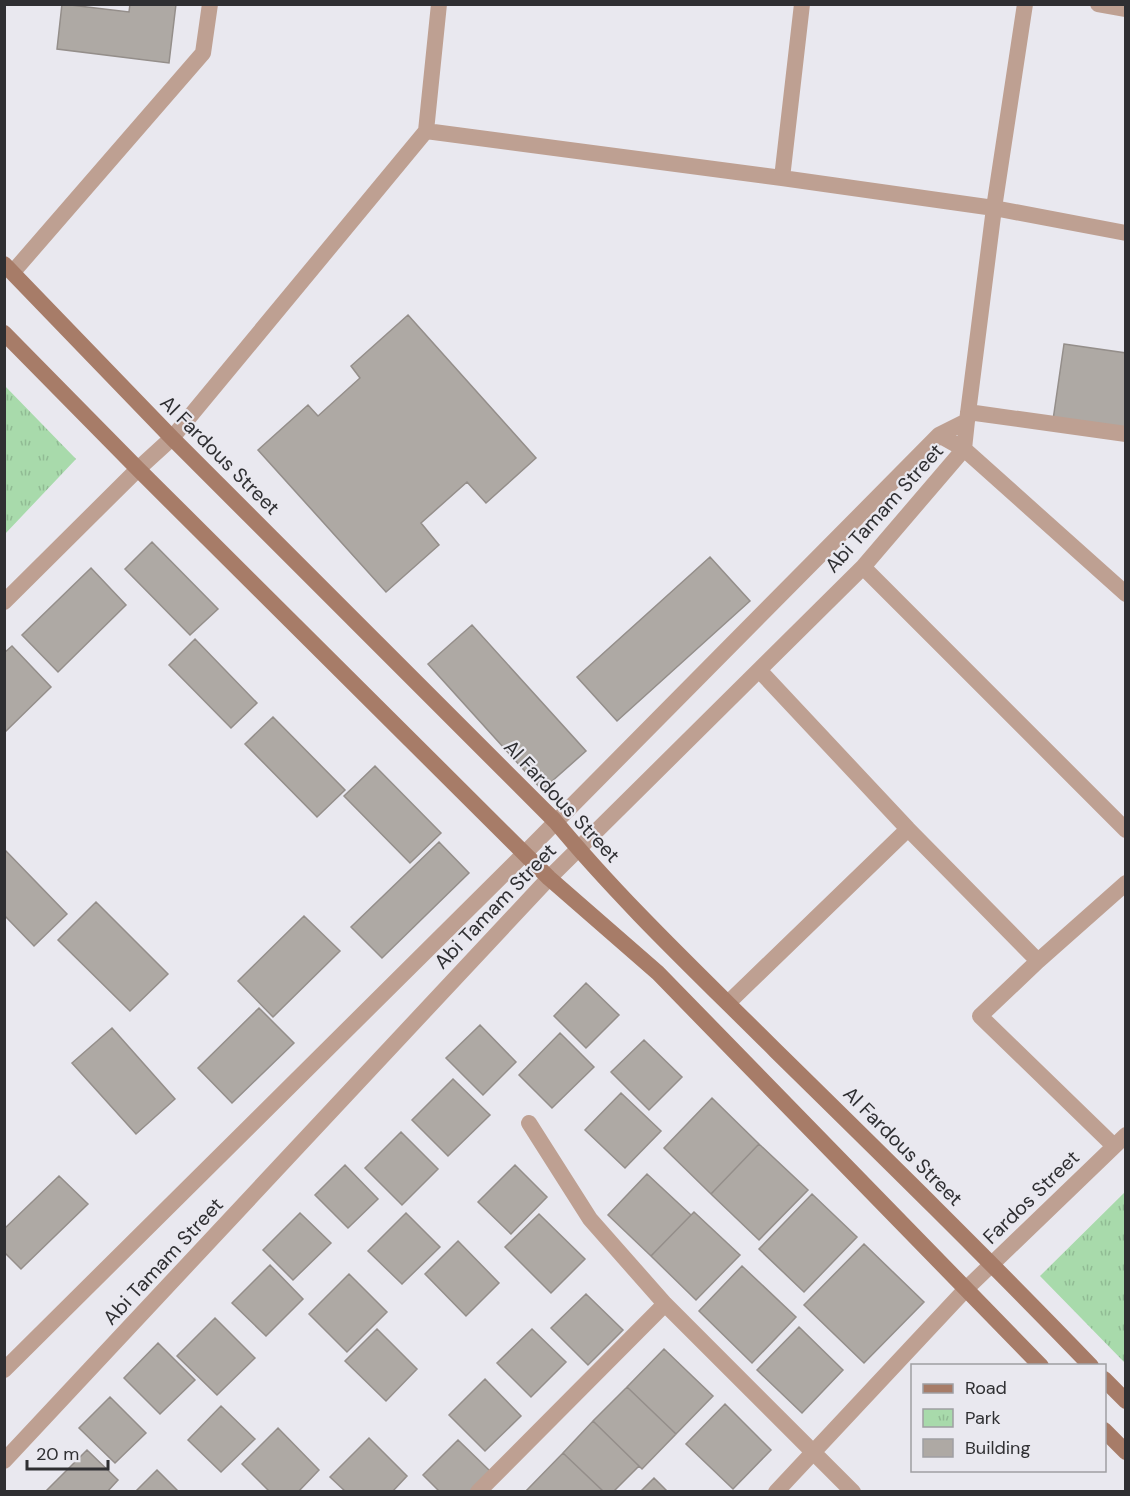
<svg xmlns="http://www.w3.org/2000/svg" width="1130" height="1496" viewBox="0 0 1130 1496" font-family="'DM Sans',sans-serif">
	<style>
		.park { fill: url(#park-tufts) }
		.building { fill: #aea9a4; stroke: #948e8a; stroke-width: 1.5 }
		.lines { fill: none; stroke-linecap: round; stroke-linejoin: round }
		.minor { stroke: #bea092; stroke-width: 16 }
		.tertiary { stroke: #bea092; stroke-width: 16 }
		.secondary { stroke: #a77c68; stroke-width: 16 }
		.labels { text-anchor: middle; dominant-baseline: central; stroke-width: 4.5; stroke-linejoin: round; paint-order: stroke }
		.street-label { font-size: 20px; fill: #2f2f32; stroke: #e9e8ef }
	</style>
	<defs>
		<pattern id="park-tufts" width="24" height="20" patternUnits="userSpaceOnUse" patternTransform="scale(1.5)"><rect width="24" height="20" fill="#a8daab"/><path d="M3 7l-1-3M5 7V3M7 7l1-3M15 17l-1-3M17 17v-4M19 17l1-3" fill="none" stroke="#91bb94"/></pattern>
	</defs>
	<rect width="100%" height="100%" fill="#e9e8ef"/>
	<path class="park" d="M4,385L76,459L5,534H4Z
		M1125,1192V1363L1040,1276Z"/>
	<path class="building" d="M62,4L129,12L130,4H176L169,63L57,49Z
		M408,315L536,458L486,503L467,482L421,523L439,545L386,592L258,450L308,405L318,416L360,378L351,366Z
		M1064,344L1126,353V431L1053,420Z
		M152,542L218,609L190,635L125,569Z
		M710,557L750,601L617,721L577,677Z
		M91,568L126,605L58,672L22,635Z
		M472,625L586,751L542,790L428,664Z
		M195,639L257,703L231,728L169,665Z
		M12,646L51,687L4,733V653Z
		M273,717L345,790L317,817L245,744Z
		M375,766L441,833L410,863L344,796Z
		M439,842L469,873L382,958L351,927Z
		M5,850L67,914L34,946L4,915Z
		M96,902L168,974L130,1011L58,940Z
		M304,916L340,951L273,1017L238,981Z
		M586,983L619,1015L586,1048L554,1016Z
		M259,1008L294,1043L232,1103L198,1068Z
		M480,1025L516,1062L483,1095L446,1058Z
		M112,1028L175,1099L136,1134L72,1063Z
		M560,1033L594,1067L552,1108L519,1075Z
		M644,1040L682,1077L649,1110L611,1072Z
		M453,1079L490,1115L448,1156L412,1120Z
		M621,1093L661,1131L625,1168L585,1130Z
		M712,1098L759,1144L711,1194L664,1148Z
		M401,1132L438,1169L402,1205L365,1168Z
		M759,1144L808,1190L759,1240L711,1194Z
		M345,1165L378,1199L348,1228L315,1195Z
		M515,1165L547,1197L511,1234L478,1202Z
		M647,1174L691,1215L651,1256L608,1215Z
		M59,1176L88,1204L21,1269L4,1252V1229Z
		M812,1194L857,1237L804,1292L759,1249Z
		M694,1212L740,1255L696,1300L651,1256Z
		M300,1213L331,1243L293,1280L263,1250Z
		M406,1213L440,1247L402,1284L368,1251Z
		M539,1214L585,1259L551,1293L505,1247Z
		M458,1241L499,1283L466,1316L425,1274Z
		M864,1244L924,1302L864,1363L804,1305Z
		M270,1265L303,1299L266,1336L232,1303Z
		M742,1266L796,1317L752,1363L699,1311Z
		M349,1274L387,1312L347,1352L309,1314Z
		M586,1294L623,1330L588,1365L551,1328Z
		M215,1318L255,1358L217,1395L177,1356Z
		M799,1327L843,1370L802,1413L757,1370Z
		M377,1329L417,1369L386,1401L345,1361Z
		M532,1329L566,1362L531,1397L497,1363Z
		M158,1343L195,1380L160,1414L124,1378Z
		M664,1349L713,1396L676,1434L627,1387Z
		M485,1379L521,1416L485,1451L449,1415Z
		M627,1387L676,1434L642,1469L593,1421Z
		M110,1397L146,1433L115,1463L79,1428Z
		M725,1404L771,1450L733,1489L686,1444Z
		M221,1406L255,1439L221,1472L188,1440Z
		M593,1421L639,1466L613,1492H604L563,1453Z
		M278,1428L319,1470L298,1492H270L242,1464Z
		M369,1438L407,1476L392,1492H346L330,1477Z
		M458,1440L491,1472L471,1492H440L423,1475Z
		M87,1450L118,1480L107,1492L46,1491Z
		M563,1453L604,1492H525Z
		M157,1470L179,1492H135Z
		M654,1478L668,1492H640Z"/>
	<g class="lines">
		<path class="minor" d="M1098,4L1126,9
			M426,131L782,178L994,208L1126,233
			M782,178L802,4
			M13,272L203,53L210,4
			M968,412L1126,434
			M939,435L964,449L1126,594
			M863,567L1126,830
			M4,602L138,469L172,438L426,131L439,4
			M759,670L908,829L1038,961
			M728,1003L908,829
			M529,1123L590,1219L665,1304L853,1492
			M1114,1146L980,1016L1038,961L1126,883
			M4,1370L525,853L939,435L967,421
			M4,1461L549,878L863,567L964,449L967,421L994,208L1025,4
			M478,1492L665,1304
			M776,1492L966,1289"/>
		<path class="tertiary" d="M966,1289L1126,1135"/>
		<path class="secondary" d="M4,264L172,438L555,821C623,903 701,976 776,1051C882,1155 988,1259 1091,1366
			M4,333L138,469L549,878L658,973L1041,1366
			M1104,1379L1126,1401
			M1104,1430L1126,1452"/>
	</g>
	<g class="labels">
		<g class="street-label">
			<text transform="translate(220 455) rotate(45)">Al Fardous Street</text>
			<text transform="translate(884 508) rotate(-48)">Abi Tamam Street</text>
			<text transform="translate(562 801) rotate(47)">Al Fardous Street</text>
			<text transform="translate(495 906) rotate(-46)">Abi Tamam Street</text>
			<text transform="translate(903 1146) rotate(45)">Al Fardous Street</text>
			<text transform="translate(1031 1197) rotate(-44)">Fardos Street</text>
			<text transform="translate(163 1261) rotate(-47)">Abi Tamam Street</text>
		</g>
	</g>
	<rect width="1130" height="1496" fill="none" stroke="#2f2f32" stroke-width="12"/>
	<rect x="911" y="1364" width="195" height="108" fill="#e9e8ef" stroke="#9f9ea3" stroke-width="1.5"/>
	<rect x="923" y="1384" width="30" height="9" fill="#a77c68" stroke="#9f9ea3" stroke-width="1.5"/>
	<text x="965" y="1394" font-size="18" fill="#2f2f32">Road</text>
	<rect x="923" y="1409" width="30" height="18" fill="url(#park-tufts)" stroke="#9f9ea3" stroke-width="1.5"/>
	<text x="965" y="1424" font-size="18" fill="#2f2f32">Park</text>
	<rect x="923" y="1439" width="30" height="18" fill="#aea9a4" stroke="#9f9ea3" stroke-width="1.5"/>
	<text x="965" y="1454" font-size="18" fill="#2f2f32">Building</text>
	<path d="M27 1460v9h81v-9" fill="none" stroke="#2f2f32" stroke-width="3"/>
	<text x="36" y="1460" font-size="18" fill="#2f2f32" stroke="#e9e8ef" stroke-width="4.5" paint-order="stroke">20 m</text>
</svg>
